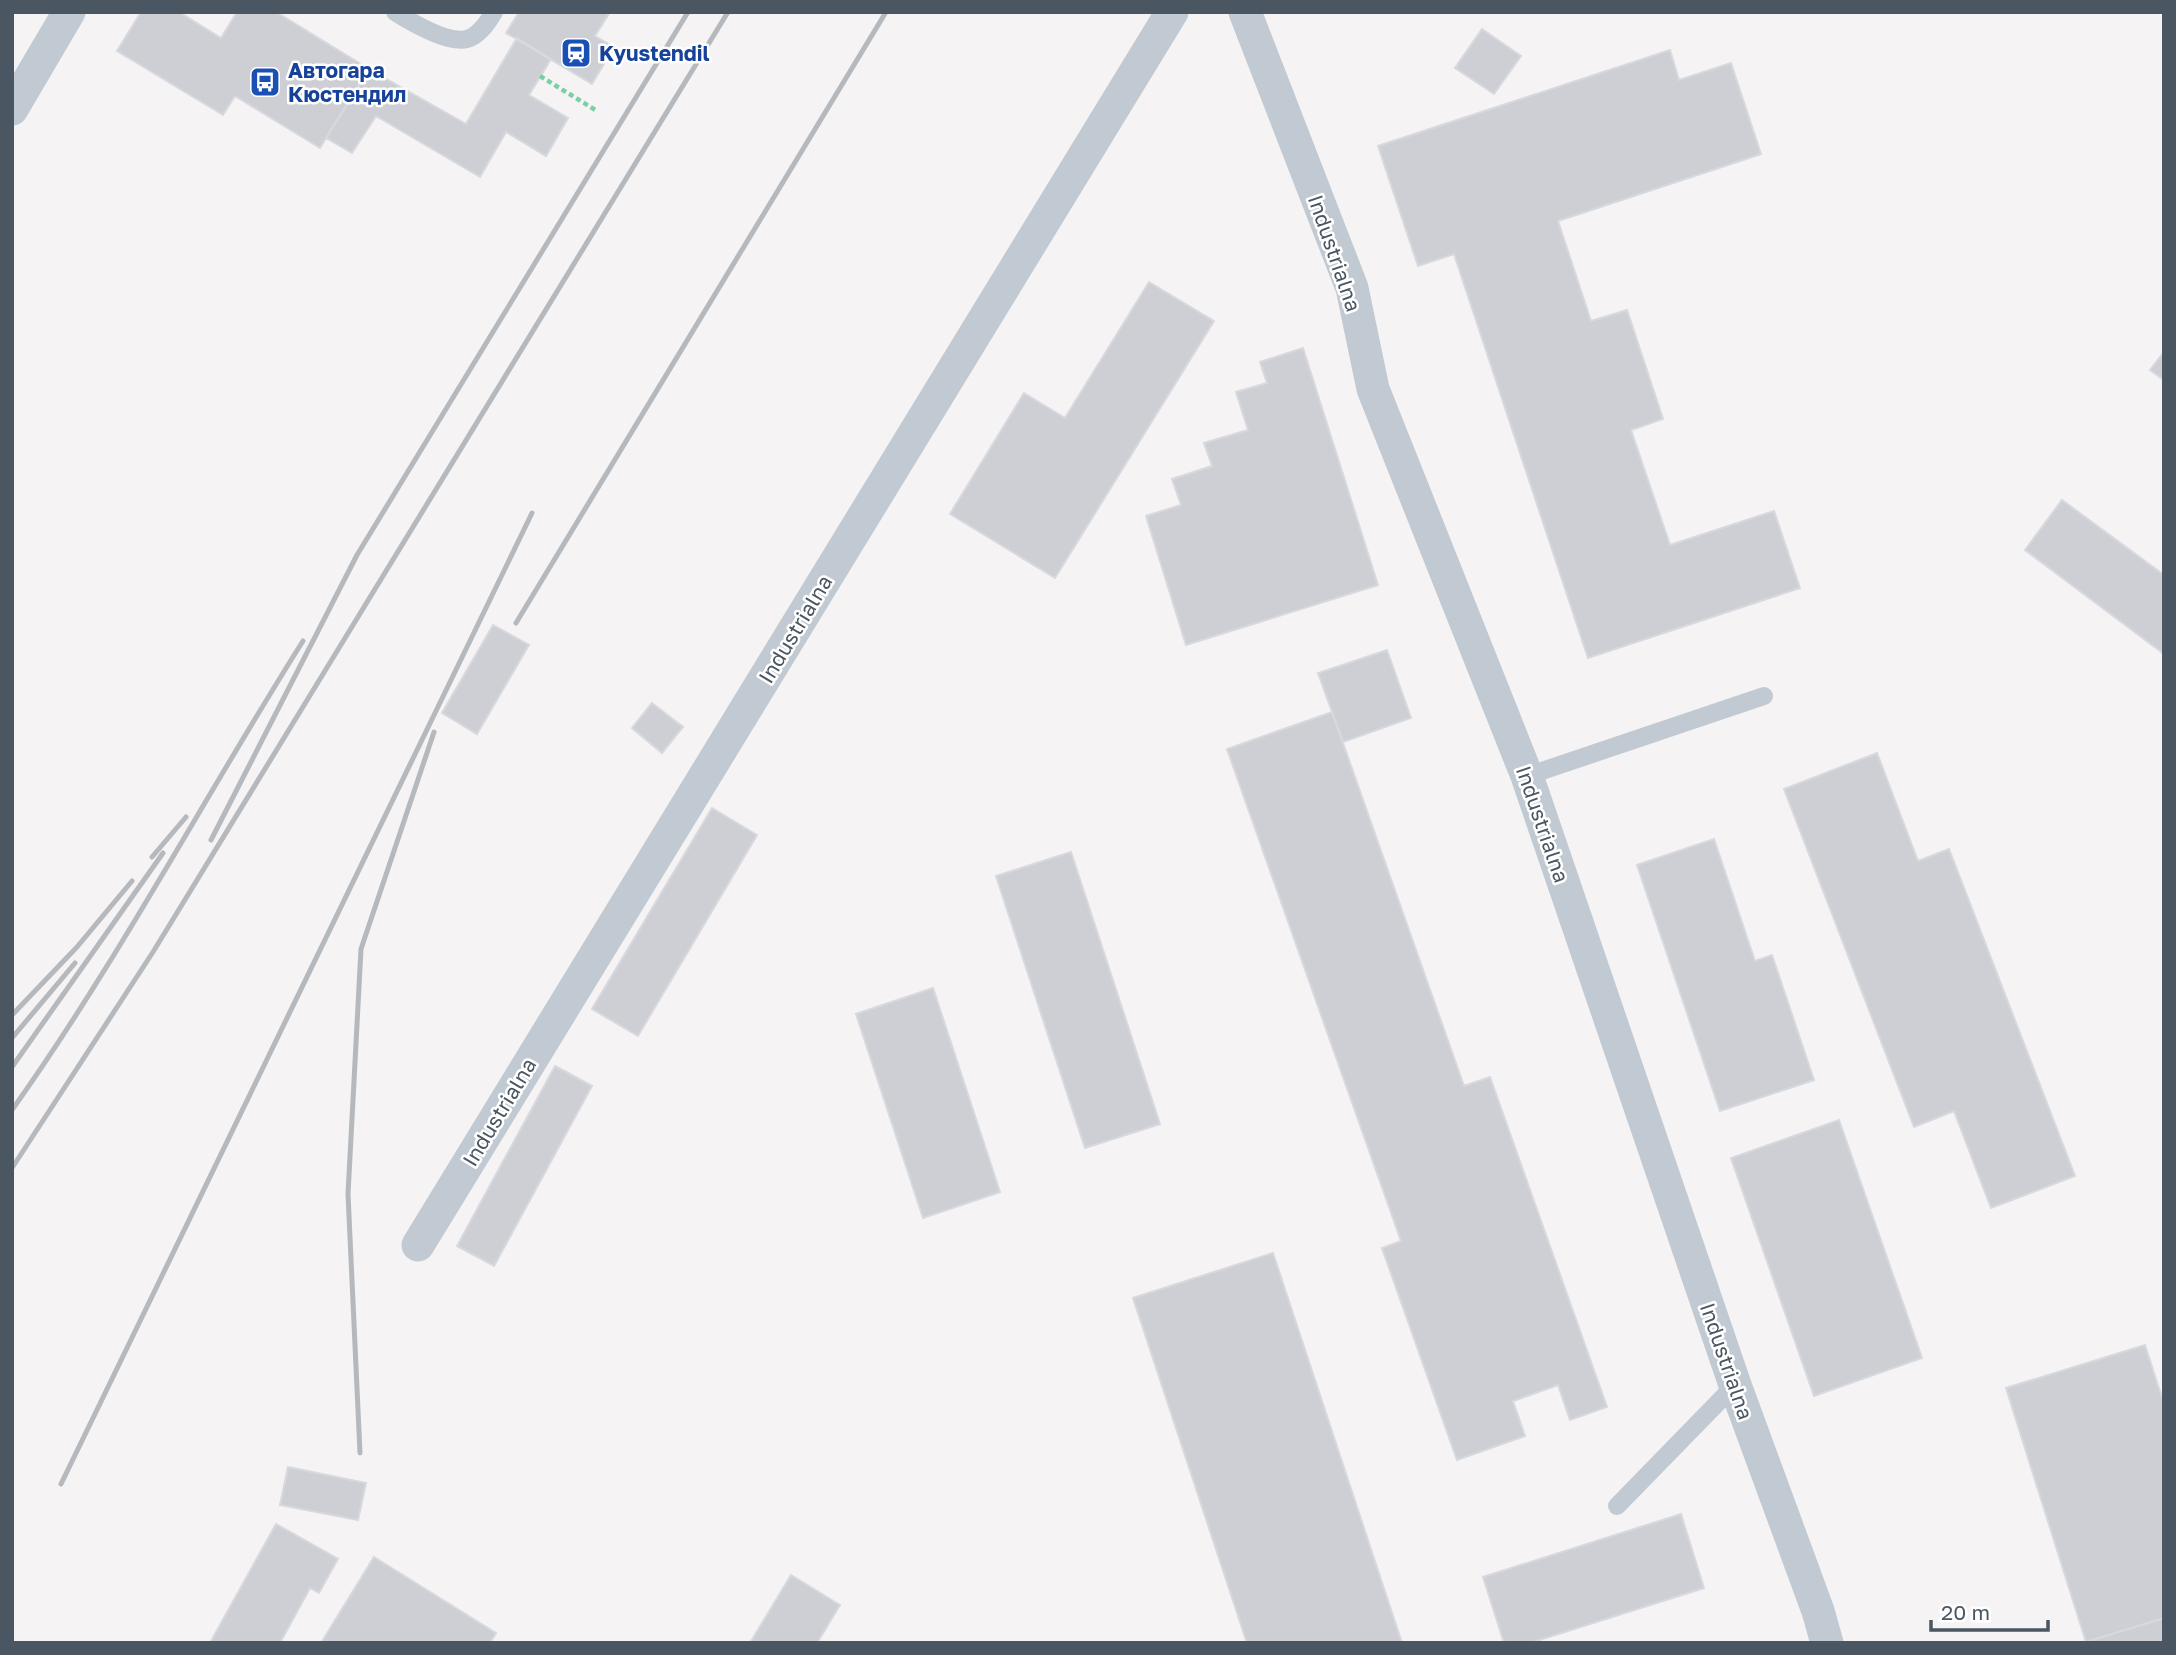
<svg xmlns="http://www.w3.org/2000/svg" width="2176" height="1655" viewBox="0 0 2176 1655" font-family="'Golos Text',sans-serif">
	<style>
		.building { fill: #cdcfd5; stroke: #d7d9de; stroke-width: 2 }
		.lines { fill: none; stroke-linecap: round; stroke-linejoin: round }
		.path { stroke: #7ad0a6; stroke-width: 4.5; stroke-dasharray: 5 3.5; stroke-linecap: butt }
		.service { stroke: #c1cad2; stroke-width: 18 }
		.minor { stroke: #c1cad2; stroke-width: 33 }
		.rail { stroke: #b5b8bd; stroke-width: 5 }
		.labels { text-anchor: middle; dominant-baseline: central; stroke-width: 5; stroke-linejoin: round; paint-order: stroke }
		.transit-label { font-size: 21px; font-weight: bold; fill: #164399; stroke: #fff; text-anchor: start }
		.street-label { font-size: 21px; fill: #4a5661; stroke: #fff }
	</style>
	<rect width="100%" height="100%" fill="#f5f3f3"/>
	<path class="building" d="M141,12H179L221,38L237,12H276L369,69L320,148L235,96L223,115L117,51Z
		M519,12H610L595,36L614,47L592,84L506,33Z
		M1482,29L1521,56L1494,94L1455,68Z
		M517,38L551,59L529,95L568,118L546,156L506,132L480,177L376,116L352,153L326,138L369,69L466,124Z
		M1670,50L1679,80L1731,63L1761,154L1558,221L1591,321L1627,310L1663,419L1631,430L1670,545L1774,511L1800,588L1588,658L1454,254L1418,266L1378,146Z
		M1149,282L1214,321L1055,578L950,514L1024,393L1065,418Z
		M1303,348L1378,585L1186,645L1146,516L1181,505L1172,479L1212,466L1204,443L1248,430L1236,392L1267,383L1260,362Z
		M2164,352V380L2150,370Z
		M2062,500L2164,575V654L2025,550Z
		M493,625L529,645L477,734L442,713Z
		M1387,650L1411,718L1343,742L1318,673Z
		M652,703L683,727L662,753L632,728Z
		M1332,712L1464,1086L1490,1077L1607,1407L1570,1420L1558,1385L1513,1401L1525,1436L1457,1460L1382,1248L1401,1241L1227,749Z
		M1877,753L1918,861L1949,849L2075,1176L1991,1208L1954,1111L1914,1127L1784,789Z
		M712,808L757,835L638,1036L592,1009Z
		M1714,839L1755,961L1772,955L1814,1080L1720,1111L1637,865Z
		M1071,852L1160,1124L1085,1148L996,876Z
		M933,988L1000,1192L923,1218L856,1014Z
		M555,1066L592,1086L494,1266L457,1246Z
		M1839,1120L1922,1358L1814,1396L1731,1158Z
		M1273,1253L1402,1643H1247L1133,1298Z
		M2145,1345L2164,1404V1618L2086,1642L2006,1388Z
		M288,1467L366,1483L358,1520L280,1505Z
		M1681,1514L1704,1588L1530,1643H1504L1483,1577Z
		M276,1524L338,1559L319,1593L310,1588L280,1643H210Z
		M374,1557L496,1633L490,1643H321Z
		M791,1575L840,1605L817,1643H750Z
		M2164,1618V1643H2083L2086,1642Z"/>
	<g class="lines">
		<path class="path" d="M540,76L597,111"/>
		<path class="service" d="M395,12C411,22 448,44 467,39C479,36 488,22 494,12
			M1527,776L1764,696
			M1617,1506L1735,1385"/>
		<path class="minor" d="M1245,12L1352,288L1373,389L1527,776L1735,1385L1818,1611L1827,1643
			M12,109L69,12
			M418,1245L1172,12"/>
		<path class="rail" d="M516,623L886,12
			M211,840L357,555L688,12
			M152,857L186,817
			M12,1015L77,947L132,881
			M12,1038L75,963
			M12,1067L163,853
			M12,1110C118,961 205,796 303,641
			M12,1168L153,952L728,12
			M360,1453L348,1194L361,949L434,732
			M61,1484L532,513"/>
	</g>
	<defs>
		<g id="station-square" transform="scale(1.575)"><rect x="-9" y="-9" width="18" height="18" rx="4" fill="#1a4fb4" stroke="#fff"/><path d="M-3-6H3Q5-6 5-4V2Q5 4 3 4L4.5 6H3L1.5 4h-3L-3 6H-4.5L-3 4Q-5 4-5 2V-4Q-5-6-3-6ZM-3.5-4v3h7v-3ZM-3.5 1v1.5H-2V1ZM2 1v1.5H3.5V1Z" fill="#fff"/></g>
		<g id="bus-square" transform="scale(1.575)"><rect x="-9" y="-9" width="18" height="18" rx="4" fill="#1a4fb4" stroke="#fff"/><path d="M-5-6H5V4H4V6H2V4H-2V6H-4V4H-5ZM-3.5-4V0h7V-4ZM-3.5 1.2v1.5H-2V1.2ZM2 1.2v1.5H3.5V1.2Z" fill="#fff"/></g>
	</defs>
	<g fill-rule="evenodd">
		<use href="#station-square" x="576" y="53"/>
		<use href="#bus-square" x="265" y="82"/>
	</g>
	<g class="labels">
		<g class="transit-label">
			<text x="599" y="53">Kyustendil</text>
			<text x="288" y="70">Автогара<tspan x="288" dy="24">Кюстендил</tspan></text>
		</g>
		<g class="street-label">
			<text transform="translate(1335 253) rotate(71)">Industrialna</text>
			<text transform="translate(795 629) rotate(-59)">Industrialna</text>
			<text transform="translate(1543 824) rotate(71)">Industrialna</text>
			<text transform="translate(499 1112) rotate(-59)">Industrialna</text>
			<text transform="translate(1727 1361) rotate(71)">Industrialna</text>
		</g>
	</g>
	<rect width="2176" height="1655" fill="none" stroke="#4a5661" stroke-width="28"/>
	<path d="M1931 1620v10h117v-10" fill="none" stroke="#4a5661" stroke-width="3.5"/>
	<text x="1941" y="1620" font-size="21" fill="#4a5661" stroke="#ffffff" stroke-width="5" paint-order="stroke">20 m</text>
</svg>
